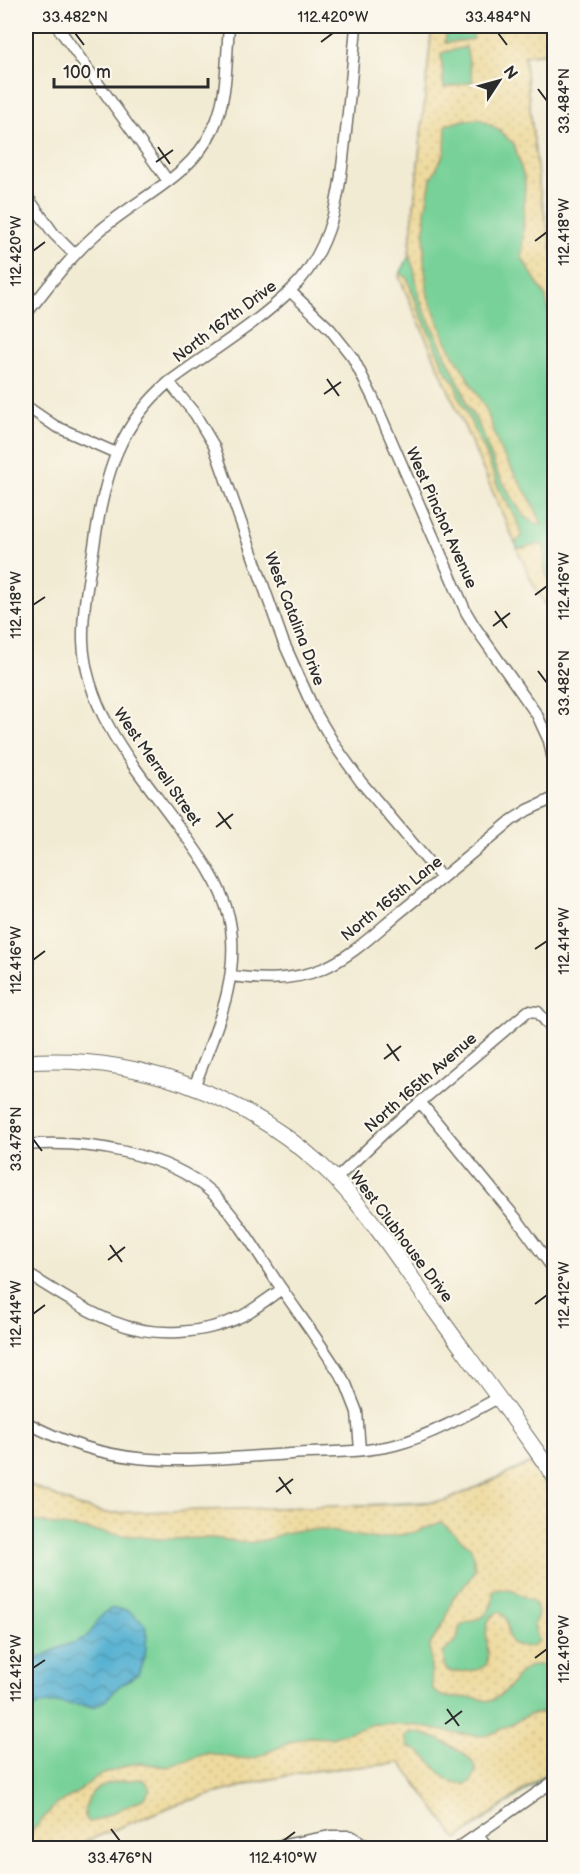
<svg xmlns="http://www.w3.org/2000/svg" width="580" height="1874" viewBox="0 0 580 1874" font-family="'Balsamiq Sans',sans-serif">
	<style>
		.green { fill: #77d198; stroke: #517e62; stroke-width: 1.5 }
		.sand { fill: url(#sand-dots); stroke: #8c8264; stroke-width: 1.5; fill-rule: evenodd }
		.water { fill: url(#water-waves); stroke: #3f6e7e; stroke-width: 1.5 }
		.lines { fill: none; stroke-linecap: round; stroke-linejoin: round }
		.street-casing { stroke: #716e66; stroke-width: 13 }
		.secondary-casing { stroke: #716e66; stroke-width: 17 }
		.street { stroke: #fff; stroke-width: 10 }
		.secondary { stroke: #fff; stroke-width: 15 }
		.ticks { fill: none; stroke: #2b2b2b; stroke-width: 2 }
		.labels { text-anchor: middle; dominant-baseline: central; stroke-width: 4.5; stroke-linejoin: round; paint-order: stroke }
		.street-label { font-size: 16px; fill: #2b2b2b; stroke: #fbf7ec }
		.neatline { fill: none; stroke: #2b2b2b; stroke-width: 2 }
		.ticks-label { font-size: 15px; text-anchor: middle; fill: #2b2b2b }
	</style>
	<defs>
		<pattern id="sand-dots" width="8" height="8" patternUnits="userSpaceOnUse" patternTransform="scale(1.5)"><rect width="8" height="8" fill="#eeda9e"/><path d="M2 2h.1M6 6h.1" fill="none" stroke="#cb8" stroke-width="1.8" stroke-linecap="round"/></pattern>
		<pattern id="water-waves" width="16" height="10" patternUnits="userSpaceOnUse" patternTransform="scale(1.5)"><rect width="16" height="10" fill="#53b0d1"/><path d="M0 5q4-4 8 0t8 0" fill="none" stroke="#458faa"/></pattern>
	</defs>
	<rect width="100%" height="100%" fill="#fbf7ec"/>
	<filter id="ink" filterUnits="userSpaceOnUse"><feTurbulence type="fractalNoise" baseFrequency=".0167" numOctaves="2"/><feDisplacementMap in="SourceGraphic" scale="12" xChannelSelector="R" yChannelSelector="G"/><feConvolveMatrix kernelMatrix="1 2 1 2 8 2 1 2 1" color-interpolation-filters="sRGB"/></filter>
	<filter id="wash" filterUnits="userSpaceOnUse"><feTurbulence type="fractalNoise" baseFrequency=".008" numOctaves="4" result="noise"/><feDisplacementMap in="SourceGraphic" scale="24" xChannelSelector="R" yChannelSelector="G"/><feGaussianBlur stdDeviation="1.35" result="paint"/><feColorMatrix in="noise" values="0 0 0 0 0 0 0 0 0 0 0 0 0 0 0 0 0 1.4 0 .05"/><feComposite in="paint" operator="in"/></filter>
	<g filter="url(#wash)">
		<rect width="100%" height="100%" fill="#f2ebd3"/>
		<path class="green" d="M432,26H554V52L524,56L539,186L554,259V617L534,586L399,276L409,256Z
			M533,1462L554,1492V1770L457,1839L401,1763L310,1771L261,1781L177,1804L69,1848H26V1483L77,1506L106,1513L159,1515L445,1501Z"/>
		<path class="sand" d="M432,26H447L445,43L474,39L472,26H554V52L524,56L539,186L554,259V331L545,295L522,258L525,181L514,144L496,128L480,119L464,120L446,125L445,152L431,179L425,212L424,260L428,296L446,341L486,409L500,450L532,502L542,524L534,523L522,514L498,474L479,425L467,405L462,389L424,310L419,296L414,269L409,256ZM466,47L473,82L444,88L441,53Z
			M401,273L407,278L421,315L447,373L455,383L459,397L485,451L499,489L515,516L522,536L515,543L399,276Z
			M535,545H544L545,572L554,591V617L534,586L517,549Z
			M530,1464L554,1497V1665C509,1660 523,1687 490,1701C484,1701 481,1699 476,1698C460,1695 442,1704 432,1687L430,1645L445,1621L453,1598L469,1580L475,1569L473,1553L470,1547L441,1522L416,1532L376,1539L325,1530H301L284,1533L268,1539L249,1543L212,1538L161,1539L123,1535L48,1524L26,1519V1483L77,1506L106,1513L405,1504L445,1501ZM501,1589L514,1591L535,1603L538,1613L534,1625L539,1641C531,1648 521,1648 512,1643C504,1633 512,1616 498,1612C476,1623 493,1647 486,1665C480,1670 475,1670 468,1671C450,1673 442,1676 444,1652L457,1640L459,1628C469,1618 484,1623 491,1606C494,1601 492,1596 493,1591Z
			M554,1711V1767L457,1839L401,1763L310,1771L261,1781L177,1804L69,1848H26V1838L55,1805L75,1794L98,1776L132,1764L142,1763L167,1767L208,1753L239,1759L255,1758L293,1741L308,1737L331,1738L374,1724L413,1725L454,1733L484,1736L496,1732L528,1715ZM411,1732C428,1732 474,1753 476,1771L471,1782C448,1792 437,1766 421,1753C418,1750 412,1749 408,1747L405,1737ZM142,1779L147,1783L150,1790L143,1799L95,1821L89,1822C84,1817 83,1812 86,1805C94,1779 121,1781 142,1779Z"/>
		<path class="water" d="M110,1609H123L130,1612L145,1625L147,1636L145,1656L138,1674L118,1687L105,1701L94,1707L59,1703L39,1705L26,1713V1662C41,1659 50,1651 64,1646C73,1642 83,1641 89,1634C97,1624 98,1616 110,1609Z"/>
	</g>
	<g filter="url(#ink)">
		<g class="lines">
			<g class="street-casing">
				<path id="street" d="M57,26L168,181
					M26,195L54,234L75,255
					M290,291L330,329L353,358L373,398L466,612L475,627L537,715L549,741L554,765
					M26,314C48,287 69,258 95,235C134,199 190,179 213,129C228,98 226,59 229,26
					M169,382L195,414L214,446L283,641L314,710L336,747L361,782L442,878
					M26,406L55,426L116,453
					M26,961L28,962
					M232,976C262,980 292,981 322,969C351,957 375,933 399,913C437,882 475,851 512,820L528,810L554,798
					M194,1087C215,1032 242,977 229,917C220,881 198,853 176,823C136,768 86,713 83,641C82,605 91,568 96,533C106,472 120,424 169,382C209,352 254,326 290,291C335,248 340,189 346,131C350,96 353,61 356,26
					M420,1102L519,1222L554,1270
					M26,1145C83,1140 168,1152 212,1193C238,1218 257,1252 277,1282C300,1316 325,1349 346,1384L357,1412L360,1450
					M335,1180L386,1131L528,1011L538,1012L554,1032
					M26,1273C54,1290 83,1310 114,1322C154,1338 205,1335 244,1315C257,1307 269,1298 282,1289
					M26,1422C118,1473 191,1460 291,1454C325,1452 362,1453 395,1445C429,1436 467,1415 498,1398
					M478,1834L488,1848
					M269,1848L331,1836H351L364,1844
					M458,1848L554,1781"/>
			</g>
			<g class="secondary-casing">
				<path id="secondary" d="M26,1062C133,1054 241,1093 321,1165C366,1206 400,1262 435,1311C475,1366 516,1421 554,1476"/>
			</g>
			<use href="#street" class="street"/>
			<use href="#secondary" class="secondary"/>
		</g>
	</g>
	<path class="ticks" d="M75,33L84,45M498,33L507,45M321,42L333,33M538,89L547,101M158,147L170,164M156,162L173,150M535,241L547,232M33,251L45,242M327,379L339,396M324,394L341,382M535,595L547,586M33,605L45,597M495,611L507,628M493,626L510,613M538,671L547,683M218,812L231,829M216,827L233,814M535,949L547,941M33,960L45,951M387,1044L399,1061M384,1059L401,1046M33,1139L42,1151M110,1245L122,1262M108,1260L125,1247M535,1304L547,1295M33,1314L45,1305M279,1477L291,1494M276,1492L293,1479M535,1658L547,1649M33,1668L45,1660M447,1709L459,1726M445,1724L462,1711M111,1829L120,1841M283,1841L295,1832"/>
	<g class="labels">
		<g class="street-label">
			<text transform="translate(225 322) rotate(-37)">North 167th Drive</text>
			<text transform="translate(441 518) rotate(66)">West Pinchot Avenue</text>
			<text transform="translate(294 619) rotate(69)">West Catalina Drive</text>
			<text transform="translate(157 767) rotate(55)">West Merrell Street</text>
			<text transform="translate(392 899) rotate(-39)">North 165th Lane</text>
			<text transform="translate(421 1083) rotate(-41)">North 165th Avenue</text>
			<text transform="translate(401 1237) rotate(53)">West Clubhouse Drive</text>
		</g>
	</g>
	<rect width="580" height="1874" fill="none" stroke="#fbf7ec" stroke-width="66"/>
	<g transform="translate(499 81) rotate(54)" stroke="#fbf7ec" stroke-width="4.5" paint-order="stroke">
	<path d="M0-4.5L10 22L0 15L-10 22Z" fill="#2b2b2b"/>
	<text y="-9" font-size="16" font-weight="bold" text-anchor="middle" fill="#2b2b2b">N</text>
	</g>
	<path d="M54 78v9h154v-9" fill="none" stroke="#2b2b2b" stroke-width="3"/>
	<text x="63" y="78" font-size="18" fill="#2b2b2b" stroke="#fbf7ec" stroke-width="4.5" paint-order="stroke">100 m</text>
	<rect x="33" y="33" width="514" height="1808" class="neatline"/>
	<g class="ticks-label">
		<text x="75" y="22">33.482°N</text>
		<text x="333" y="22">112.420°W</text>
		<text x="498" y="22">33.484°N</text>
		<text transform="translate(564 101) rotate(-90)" y="5">33.484°N</text>
		<text transform="translate(564 232) rotate(-90)" y="5">112.418°W</text>
		<text transform="translate(16 251) rotate(-90)" y="5">112.420°W</text>
		<text transform="translate(564 586) rotate(-90)" y="5">112.416°W</text>
		<text transform="translate(16 605) rotate(-90)" y="5">112.418°W</text>
		<text transform="translate(564 683) rotate(-90)" y="5">33.482°N</text>
		<text transform="translate(564 941) rotate(-90)" y="5">112.414°W</text>
		<text transform="translate(16 960) rotate(-90)" y="5">112.416°W</text>
		<text transform="translate(16 1139) rotate(-90)" y="5">33.478°N</text>
		<text transform="translate(564 1295) rotate(-90)" y="5">112.412°W</text>
		<text transform="translate(16 1314) rotate(-90)" y="5">112.414°W</text>
		<text transform="translate(564 1649) rotate(-90)" y="5">112.410°W</text>
		<text transform="translate(16 1668) rotate(-90)" y="5">112.412°W</text>
		<text x="120" y="1863">33.476°N</text>
		<text x="283" y="1863">112.410°W</text>
	</g>
</svg>
